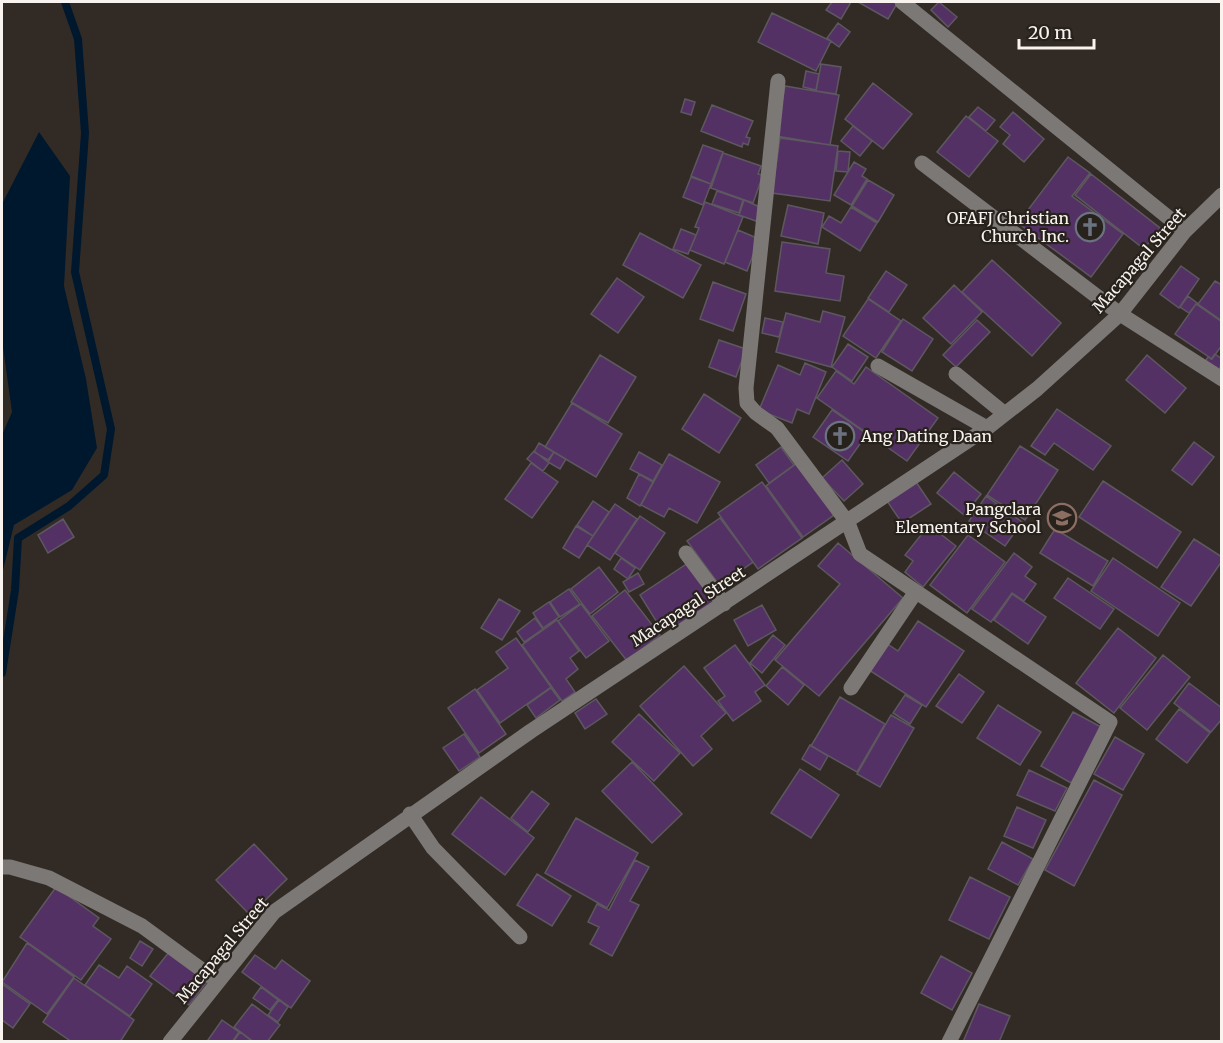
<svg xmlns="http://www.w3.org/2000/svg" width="1223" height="1043" viewBox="0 0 1223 1043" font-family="Merriweather,serif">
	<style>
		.water { fill: #00182d }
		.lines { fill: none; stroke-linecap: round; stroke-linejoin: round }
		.stream { stroke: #00182d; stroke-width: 8 }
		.building { fill: #543164; stroke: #5d5860; stroke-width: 1.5 }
		.minor { stroke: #7c7875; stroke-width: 15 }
		.labels { text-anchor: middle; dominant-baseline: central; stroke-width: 4.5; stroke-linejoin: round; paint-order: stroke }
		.poi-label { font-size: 16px; fill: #f8f3ef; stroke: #28221c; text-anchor: end }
		.street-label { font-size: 16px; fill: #f8f3ef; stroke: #28221c }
	</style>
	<rect width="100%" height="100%" fill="#322b25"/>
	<path class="water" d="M39,132L70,176L64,286L86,379L97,448L72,490L14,525L2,574V435L12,412L2,340L3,202Z"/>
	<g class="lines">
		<path class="stream" d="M2,673L15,590L18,538L69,506L104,475L111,429L75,272L85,133L78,39L65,2"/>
	</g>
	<path class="building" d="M832,2H851L841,19L826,10Z
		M858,2H898L888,19Z
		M939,2L957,17L948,27L931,10Z
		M772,13L831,41L816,71L758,42Z
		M838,23L850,32L839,47L827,38Z
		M821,64L841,67L836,94L816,91Z
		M806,71L819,74L816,90L803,87Z
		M873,83L912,114L883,149L845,119Z
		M785,86L839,95L830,145L776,136Z
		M685,99L695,102L691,115L681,112Z
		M712,105L753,121L746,137L750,138L748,145L743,143L742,147L701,131Z
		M978,107L995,120L986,131L969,117Z
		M1013,112L1044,139L1024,162L1003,144L1010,135L1000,127Z
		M966,116L998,141L969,177L937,152Z
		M853,126L872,141L860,156L841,141Z
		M780,138L838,146L830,201L772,193Z
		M703,145L723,152L711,184L691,176Z
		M838,151L850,152L848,172L836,171Z
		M723,153L761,166L758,174L763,175L753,203L711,188Z
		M1068,157L1090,173L1072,196L1123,234L1091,277L1018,223Z
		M854,162L866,169L862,176L867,179L851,205L834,195Z
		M1091,174L1160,228L1144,249L1075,195Z
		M691,177L711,184L703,205L683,197Z
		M868,180L894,195L878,222L852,206Z
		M717,191L743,200L739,213L712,204Z
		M744,200L762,208L756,221L739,215Z
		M705,202L743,217L724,264L690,250L699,228L695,227Z
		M788,205L824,213L818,244L781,236Z
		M851,207L877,223L860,251L822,227L829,216L841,223Z
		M681,229L696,235L688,254L673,249Z
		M738,230L759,239L747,271L725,262Z
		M640,233L701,265L683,298L623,265Z
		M782,242L830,249L826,273L844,276L840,301L775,291Z
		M992,260L1061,323L1032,356L962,292Z
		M1181,266L1199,279L1179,308L1160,294Z
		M886,271L907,285L889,312L868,298Z
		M617,278L644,297L618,333L591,314Z
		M1215,281L1222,285V321L1198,304Z
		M713,282L746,294L733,331L700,319Z
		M954,285L982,312L951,344L923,318Z
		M1188,296L1197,303L1189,313L1180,307Z
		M868,299L901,321L876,358L843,336Z
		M1196,304L1222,322V345L1212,359L1175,334Z
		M823,311L845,317L831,367L776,352L786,313L820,322Z
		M765,318L783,322L779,337L762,333Z
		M903,319L933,339L912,371L882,352Z
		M977,320L990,332L956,367L943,355Z
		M719,340L746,349L736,377L709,367Z
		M848,344L868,357L852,381L832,367Z
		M1215,354L1222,359L1219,373L1204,363L1208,357L1211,359Z
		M600,355L636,377L608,423L571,402Z
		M1147,355L1186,388L1165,413L1126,380Z
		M805,363L826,372L809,414L797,409L792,423L759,410L778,365L800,375Z
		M866,367L938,418L907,461L817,398L836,371L854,384Z
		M704,394L741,418L719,453L682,429Z
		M572,403L622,434L596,477L545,447Z
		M1057,409L1111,446L1093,470L1054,443L1045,455L1031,446Z
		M832,410L867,434L848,461L813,437Z
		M1194,442L1214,457L1192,485L1172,470Z
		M539,443L554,452L548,460L534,452Z
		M1020,446L1058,470L1025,520L987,495Z
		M781,447L794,465L769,483L756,465Z
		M534,451L549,463L543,471L527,459Z
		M554,452L566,459L560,469L548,462Z
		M639,452L662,465L653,481L630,469Z
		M669,454L720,482L697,523L669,508L664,517L641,505Z
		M842,460L863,484L844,501L822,478Z
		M800,461L837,513L803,537L766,486Z
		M531,463L558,482L532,518L505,499Z
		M954,472L981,494L964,515L937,493Z
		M639,474L653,482L640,506L627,498Z
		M1103,481L1181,532L1157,568L1079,517Z
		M762,482L802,538L758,569L718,513Z
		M916,482L931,504L902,523L887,501Z
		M986,496L1022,522L1005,546L969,521Z
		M593,501L609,512L593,536L577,525Z
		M615,504L637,519L610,560L587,545Z
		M640,516L665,533L640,570L615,553Z
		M720,518L753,562L735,575L738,579L723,590L687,541Z
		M63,519L74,537L48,553L38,535Z
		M929,525L956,546L923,587L905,572L913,561L905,555Z
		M576,526L593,536L579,558L563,548Z
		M1055,529L1108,561L1093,586L1040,553Z
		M968,535L1005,562L967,613L930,585Z
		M1194,539L1222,557V561L1191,606L1161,587Z
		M838,543L903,598L819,696L775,660L840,584L818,566Z
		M1014,553L1032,567L1025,576L1036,584L1024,601L1012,593L991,622L972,609Z
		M621,558L635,568L628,579L614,569Z
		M1113,558L1180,603L1158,636L1091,591Z
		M688,563L714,602L675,627L668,617L658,624L640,595Z
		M599,567L618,592L590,614L571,589Z
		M638,573L644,584L629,592L623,582Z
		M1068,578L1114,609L1100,629L1054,598Z
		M569,589L580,604L560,617L550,602Z
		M625,590L660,635L627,661L592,616Z
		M1012,594L1046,617L1028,644L994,620Z
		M499,599L520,611L502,640L481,628Z
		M549,602L559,617L543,628L533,613Z
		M581,604L609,641L586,658L558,621Z
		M762,605L776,630L748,646L734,620Z
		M535,618L543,629L524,642L517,632Z
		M557,620L579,651L570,658L578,669L566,679L575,692L562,701L522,645Z
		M918,621L964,651L926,707L869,670L886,643L898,651Z
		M1118,628L1156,658L1114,713L1076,683Z
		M773,635L785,645L762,673L750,663Z
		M516,638L551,687L500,723L477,690L508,668L496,652Z
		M735,645L765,685L755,692L761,701L733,721L718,701L725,696L704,668Z
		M1163,655L1190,677L1147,730L1120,708Z
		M684,666L726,713L701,736L712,749L693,766L640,706Z
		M782,667L804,685L788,705L766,686Z
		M959,674L984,692L962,723L936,706Z
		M1189,683L1222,708V719L1211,732L1174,703Z
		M551,688L560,700L536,718L527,705Z
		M475,689L506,734L479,753L448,708Z
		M905,695L922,705L910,724L893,713Z
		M840,697L885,724L857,772L811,746Z
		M596,699L607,714L585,729L575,713Z
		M998,705L1041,732L1020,765L977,738Z
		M1179,709L1210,733L1187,763L1156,739Z
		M1073,712L1103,728L1071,783L1041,766Z
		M639,714L680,753L654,781L612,742Z
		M891,715L914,728L880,787L857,774Z
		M464,734L480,757L459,771L443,748Z
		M1115,737L1144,754L1123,790L1094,774Z
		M810,745L828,756L820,770L802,759Z
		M632,762L682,814L652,843L602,791Z
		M800,769L839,795L811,838L771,813Z
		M1029,770L1067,788L1055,811L1017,795Z
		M1094,780L1122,795L1074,886L1045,870Z
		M532,791L549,804L528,832L511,818Z
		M481,797L534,838L505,875L452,834Z
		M1017,807L1046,820L1033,848L1004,836Z
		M576,818L638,853L607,908L545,873Z
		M1002,842L1033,859L1018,885L988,869Z
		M254,844L287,879L250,915L216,880Z
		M635,860L649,867L630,901L639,905L612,956L590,944L599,927L588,922L597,904L609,910Z
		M537,874L571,896L552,926L517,905Z
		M970,877L1010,897L989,939L949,920Z
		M56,887L99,918L93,926L111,939L81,980L20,937Z
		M140,941L153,949L142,966L130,958Z
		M27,943L74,977L47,1014L2,982Z
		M169,952L207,982L189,1005L150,976Z
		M255,955L275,969L282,960L310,981L291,1008L242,972Z
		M941,956L972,973L952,1010L921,993Z
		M99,965L119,978L127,966L152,984L130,1016L85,985Z
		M74,978L134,1020L120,1042H72L43,1022Z
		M2,984L30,1004L13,1028L2,1020Z
		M261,987L278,1000L270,1010L253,998Z
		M279,1000L288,1007L278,1022L268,1015Z
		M252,1004L280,1025L267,1042H254L234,1027Z
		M979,1004L1010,1016L999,1042H963Z
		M222,1020L239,1032L232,1042H210L208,1040Z
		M240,1032L253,1042H233Z"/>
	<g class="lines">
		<path class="minor" d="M902,2L1185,231
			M778,81L746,388L747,403L756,413L777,428L848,523L860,554L1110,722L949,1042
			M922,163L1120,314L1222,379
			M878,366L987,428
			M956,374L1005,414
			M686,553L724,604
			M851,688L915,593
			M410,814L433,848L520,937
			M2,867H10L49,878L142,926L217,981
			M170,1042L274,912L531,731L987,428L1037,389L1120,314L1185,231L1222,195"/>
	</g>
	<defs>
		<g id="church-ring" transform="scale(1.5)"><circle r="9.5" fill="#28221c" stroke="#6b7280" stroke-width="1.5"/><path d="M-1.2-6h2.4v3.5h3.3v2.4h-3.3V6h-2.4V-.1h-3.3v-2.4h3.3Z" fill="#6b7280"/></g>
		<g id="school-ring" transform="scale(1.5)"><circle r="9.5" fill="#28221c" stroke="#8d6e63" stroke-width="1.5"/><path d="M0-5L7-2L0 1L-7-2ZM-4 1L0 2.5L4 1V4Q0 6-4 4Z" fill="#8d6e63"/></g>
	</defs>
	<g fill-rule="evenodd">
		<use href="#church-ring" x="1090" y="227"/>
		<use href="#church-ring" x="840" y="436"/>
		<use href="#school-ring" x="1062" y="518"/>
	</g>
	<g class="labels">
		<g class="poi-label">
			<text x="1069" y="218">OFAFJ Christian<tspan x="1069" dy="18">Church Inc.</tspan></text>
			<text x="861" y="436" text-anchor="start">Ang Dating Daan</text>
			<text x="1041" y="509">Pangclara<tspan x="1041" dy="18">Elementary School</tspan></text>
		</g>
		<g class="street-label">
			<text transform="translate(1139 260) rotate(-49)">Macapagal Street</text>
			<text transform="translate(688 606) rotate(-33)">Macapagal Street</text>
			<text transform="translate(222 950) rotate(-50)">Macapagal Street</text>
		</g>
	</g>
	<rect width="1223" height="1043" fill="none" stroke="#f8f3ef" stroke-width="6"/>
	<path d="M1019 39v9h75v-9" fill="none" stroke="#f8f3ef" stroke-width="3"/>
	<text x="1028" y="39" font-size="18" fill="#f8f3ef" stroke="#28221c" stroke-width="4.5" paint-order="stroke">20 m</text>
</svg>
